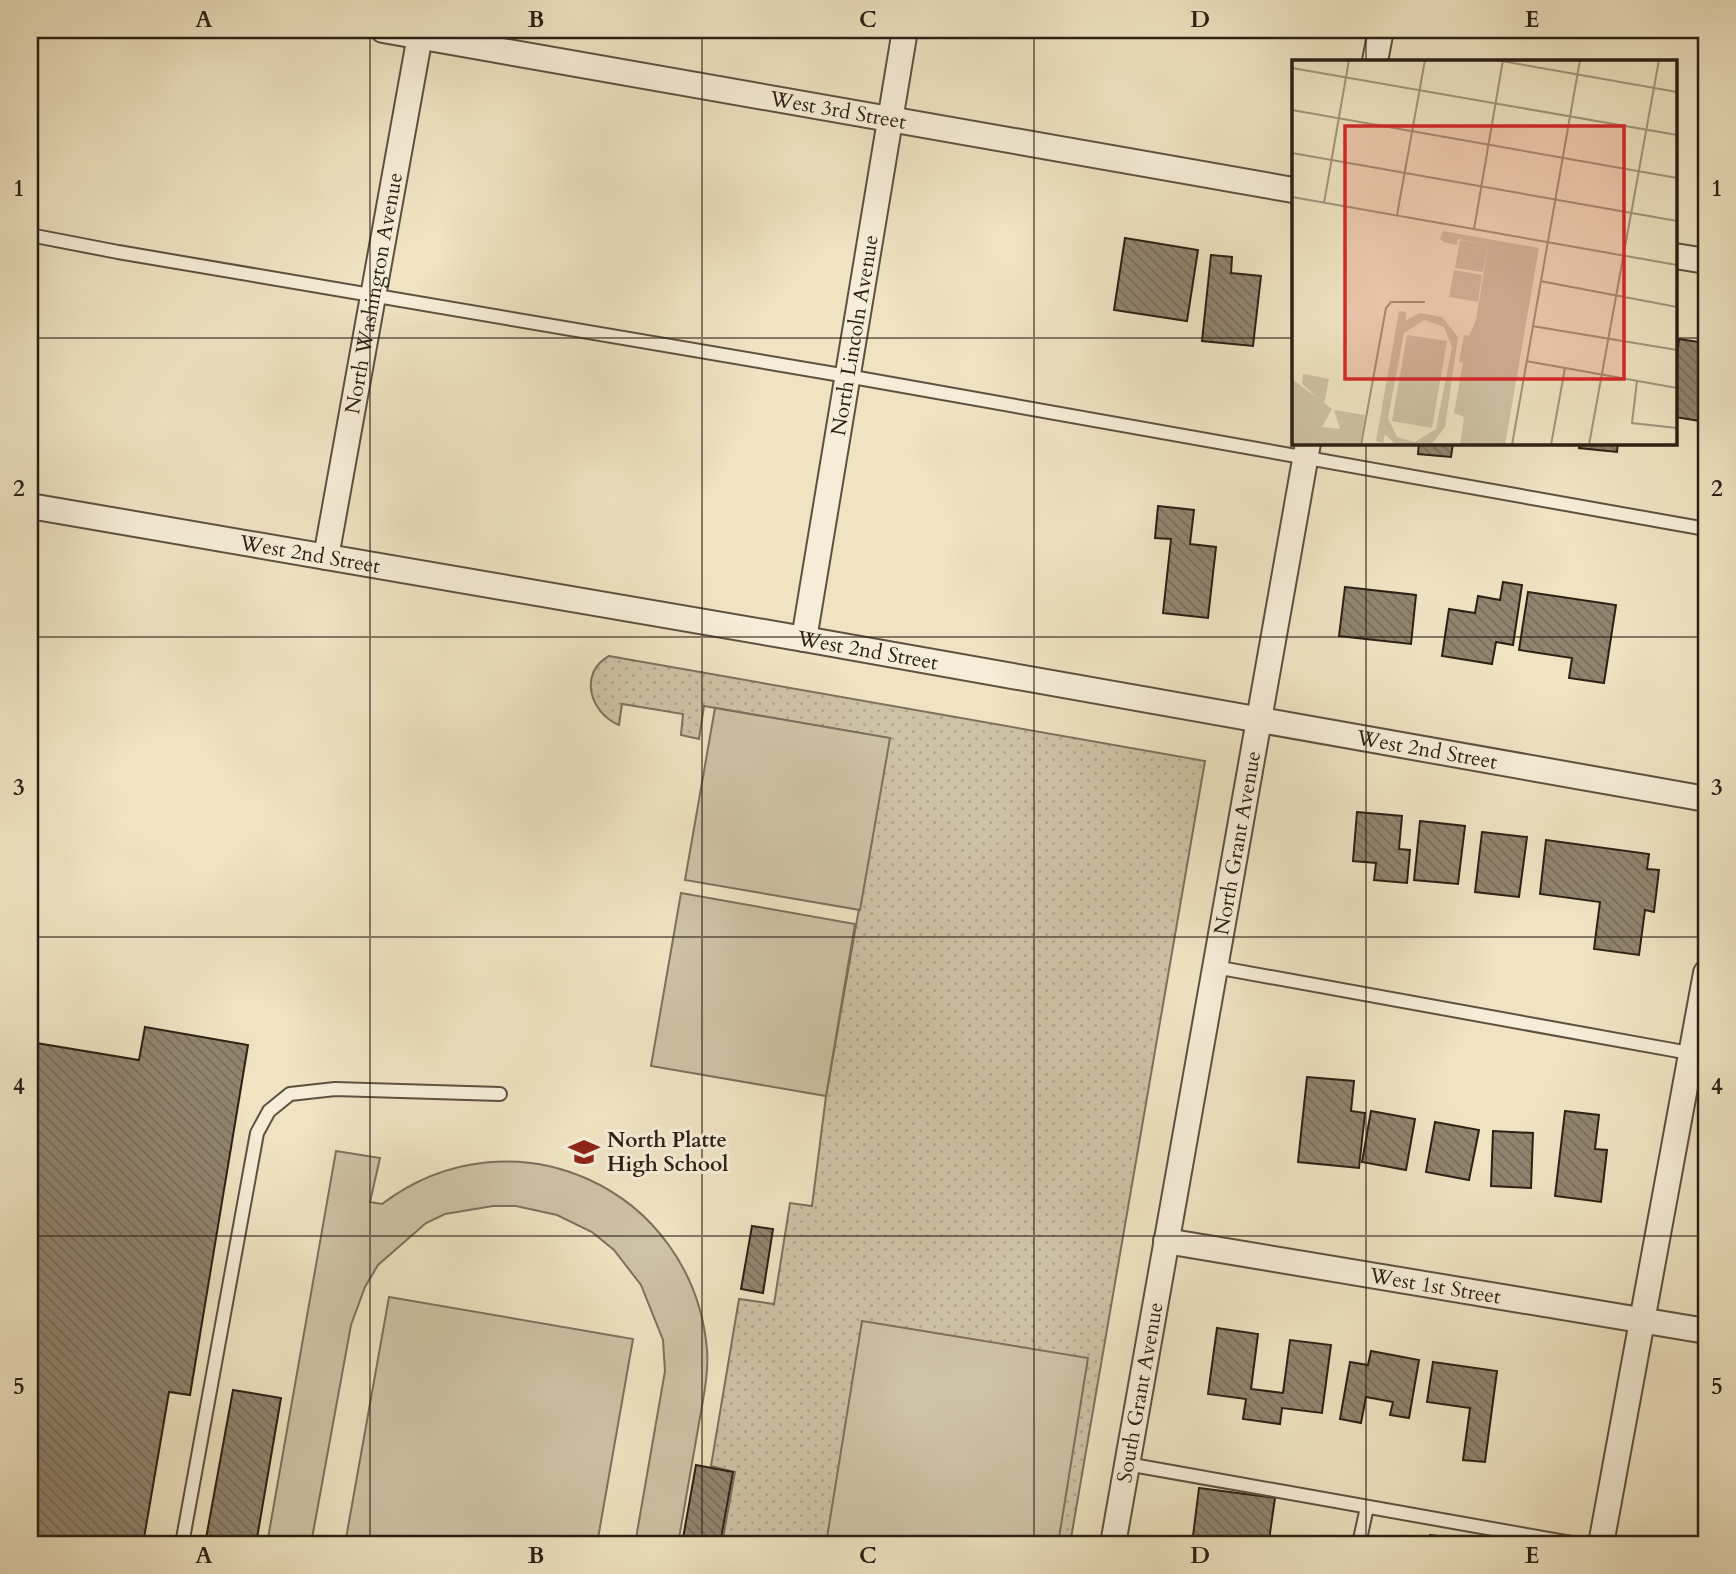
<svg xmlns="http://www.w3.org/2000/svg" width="1736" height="1574" viewBox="0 0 1736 1574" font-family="Cardo,serif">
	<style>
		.grass { fill: url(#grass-dots); stroke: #7d715d; stroke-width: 2 }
		.green { fill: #cec2a5; stroke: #7d715d; stroke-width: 2 }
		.building { fill: url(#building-back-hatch); stroke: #2c2015; stroke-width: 2 }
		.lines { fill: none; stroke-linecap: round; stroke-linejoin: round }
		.service-casing { stroke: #5d5140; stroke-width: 16 }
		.minor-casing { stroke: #5d5140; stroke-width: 28 }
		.service { stroke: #f5edd7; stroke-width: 12 }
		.minor { stroke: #f5edd7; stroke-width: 24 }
		.grid { fill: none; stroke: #2c2015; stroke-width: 2; stroke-opacity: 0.55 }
		.labels { text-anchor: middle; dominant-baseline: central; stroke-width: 6; stroke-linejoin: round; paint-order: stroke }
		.street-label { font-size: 21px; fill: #2c2015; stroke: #f5edd7 }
		.poi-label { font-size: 21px; font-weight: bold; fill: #2c2015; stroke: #f5edd7; text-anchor: start }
		.inset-road { fill: none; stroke: #a1957d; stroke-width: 2 }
		.view { fill: #d62828; fill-opacity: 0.15; stroke: #d62828; stroke-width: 3.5 }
		.inset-edge { fill: none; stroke: #2c2015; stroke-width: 3.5 }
		.neatline { fill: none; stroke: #2c2015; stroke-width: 2.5 }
		.grid-label { font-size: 23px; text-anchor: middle; font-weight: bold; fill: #2c2015 }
	</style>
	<defs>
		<pattern id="grass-dots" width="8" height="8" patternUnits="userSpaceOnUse" patternTransform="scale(1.75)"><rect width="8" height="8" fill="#cec2a5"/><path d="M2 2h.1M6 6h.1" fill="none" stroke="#b1a68d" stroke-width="1.8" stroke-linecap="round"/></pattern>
		<pattern id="building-back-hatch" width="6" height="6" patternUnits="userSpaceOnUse" patternTransform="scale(1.75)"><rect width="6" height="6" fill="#91856f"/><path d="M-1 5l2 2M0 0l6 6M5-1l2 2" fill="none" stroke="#776c5a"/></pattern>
	</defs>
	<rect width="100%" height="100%" fill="#efe3c2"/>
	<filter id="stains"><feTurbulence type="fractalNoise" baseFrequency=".00286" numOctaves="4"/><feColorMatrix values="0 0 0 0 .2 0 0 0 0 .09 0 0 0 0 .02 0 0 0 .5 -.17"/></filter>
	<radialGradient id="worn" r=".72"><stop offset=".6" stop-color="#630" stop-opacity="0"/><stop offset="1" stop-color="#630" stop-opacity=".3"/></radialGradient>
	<path class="grass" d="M609,656L1205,761L1070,1544H722L735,1472L711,1466L739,1299L774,1304L790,1203L812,1206L826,1096L889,738L704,706L699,739L681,735L683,714L622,704L619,725C590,713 578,673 609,656Z"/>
	<path class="green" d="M715,708L890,738L860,910L685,880Z
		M681,893L855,924L826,1096L651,1066Z
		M336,1151L380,1158L370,1202L382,1204C512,1106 692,1187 707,1349C709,1374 703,1399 699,1423C692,1464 685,1504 678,1544H635L665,1371L663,1340L641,1285L614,1250L592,1232L557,1215L516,1206H493L445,1214L426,1223L378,1265L365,1287L351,1325L311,1544H267Z
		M389,1297L633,1339L597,1544H345Z
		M862,1321L1088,1358L1058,1544H826Z"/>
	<path class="building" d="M1125,238L1198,250L1187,321L1114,310Z
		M1211,255L1232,257L1231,273L1261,276L1253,346L1202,341Z
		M1679,339L1706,343V422L1675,417V368Z
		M1419,443H1453L1451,457L1418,454Z
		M1580,443H1618L1617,452L1579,448Z
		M1158,506L1194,510L1190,544L1216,547L1208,618L1163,613L1171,539L1155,538Z
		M1503,582L1522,585L1513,645L1496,642L1492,664L1442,656L1449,609L1475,613L1478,596L1500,600Z
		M1345,587L1416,595L1411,644L1339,636Z
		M1528,592L1616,605L1604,683L1569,678L1572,658L1519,650Z
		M1357,812L1402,816L1399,849L1410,850L1407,883L1374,880L1376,863L1353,861Z
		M1420,821L1465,826L1458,884L1414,880Z
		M1482,832L1527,837L1519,897L1475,892Z
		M1546,840L1649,854L1647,869L1659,870L1654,912L1645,910L1639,955L1594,949L1600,902L1540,894Z
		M145,1027L248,1045L190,1395L169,1392L143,1544H30V1042L139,1060Z
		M1307,1077L1354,1081L1351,1111L1365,1113L1359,1168L1298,1162Z
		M1371,1111L1415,1119L1406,1170L1362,1162Z
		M1565,1111L1599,1115L1595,1149L1607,1150L1601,1202L1555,1196Z
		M1435,1122L1479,1130L1469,1180L1426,1172Z
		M1493,1131L1533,1133L1531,1188L1491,1186Z
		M752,1226L773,1229L763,1293L741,1289Z
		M1217,1328L1258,1334L1251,1389L1283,1393L1290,1340L1331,1345L1322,1413L1282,1408L1280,1424L1243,1419L1246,1399L1208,1394Z
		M1371,1351L1419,1360L1409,1418L1390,1415L1393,1402L1366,1397L1361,1423L1340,1419L1350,1362L1368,1365Z
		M1433,1362L1497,1371L1485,1462L1463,1460L1470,1408L1427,1402Z
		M233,1390L281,1398L256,1544H205Z
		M696,1465L733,1472L720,1544H682Z
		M1199,1488L1275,1498L1269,1540L1287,1542V1544H1192Z
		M1430,1535L1502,1544H1428Z"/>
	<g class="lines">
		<g class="service-casing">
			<path id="service" d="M30,235L118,252L847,376L1706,529
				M1215,967L1706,1056
				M1127,1464L1577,1544
				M182,1544L257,1133L269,1111L290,1094L335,1089L500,1094
				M1359,1544L1367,1507"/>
		</g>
		<g class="minor-casing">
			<g id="minor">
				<path id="s1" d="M383,30L1293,190"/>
				<path d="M1375,61L1381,30"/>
				<path d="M1675,256L1706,261"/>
				<path id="s2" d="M30,506L804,639L1706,799"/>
				<path id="s3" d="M326,557L421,30"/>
				<path id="s4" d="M804,639L905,30"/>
				<path id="s5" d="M1166,1241L1706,1331"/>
				<path id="s6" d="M1113,1544L1308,443"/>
				<path d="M1601,1544L1706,973"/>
			</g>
		</g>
		<use href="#service" class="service"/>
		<use href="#minor" class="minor"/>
	</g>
	<path class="grid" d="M370,30V1544M702,30V1544M1034,30V1544M1366,30V61M30,338H1293M1675,338H1706M1366,443V1544M30,637H1706M30,937H1706M30,1236H1706"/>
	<defs>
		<g id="school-bare" transform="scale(2.415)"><path d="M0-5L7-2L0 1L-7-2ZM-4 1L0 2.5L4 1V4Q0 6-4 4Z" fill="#8f2418" stroke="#f5edd7" stroke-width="2.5" paint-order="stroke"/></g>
	</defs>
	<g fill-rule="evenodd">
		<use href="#school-bare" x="584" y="1152"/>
	</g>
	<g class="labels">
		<g class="street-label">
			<text stroke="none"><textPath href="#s1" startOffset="462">West 3rd Street</textPath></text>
			<text stroke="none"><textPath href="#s3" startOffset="268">North Washington Avenue</textPath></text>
			<text stroke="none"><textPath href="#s4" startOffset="308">North Lincoln Avenue</textPath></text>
			<text stroke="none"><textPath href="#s2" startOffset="284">West 2nd Street</textPath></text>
			<text stroke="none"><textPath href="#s2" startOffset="850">West 2nd Street</textPath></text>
			<text stroke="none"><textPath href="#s2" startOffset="1418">West 2nd Street</textPath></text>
			<text stroke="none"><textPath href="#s6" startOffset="712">North Grant Avenue</textPath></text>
			<text stroke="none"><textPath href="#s5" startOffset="273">West 1st Street</textPath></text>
			<text stroke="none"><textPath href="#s6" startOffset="154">South Grant Avenue</textPath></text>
		</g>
		<g class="poi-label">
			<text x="607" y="1140">North Platte<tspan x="607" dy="24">High School</tspan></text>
		</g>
	</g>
	<g transform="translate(1292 60)">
		<rect width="385" height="385" fill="#efe3c2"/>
		<path d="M151,171L247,188L213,385H168L172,357L162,353L171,303L167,302L172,275L177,276L184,260L196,185L166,179L165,185L152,182L148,179ZM11,314L37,319L32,344L10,324ZM0,319L40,349L30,367L48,369L42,350L73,355L68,385H0Z" fill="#cec2a5"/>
		<path d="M168,180L196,185L191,212L163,208ZM162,210L190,215L186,242L157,237ZM107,251L114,252V260L128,253L150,257L166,277L153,367L139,385H104L93,374L91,383L84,381ZM132,260L152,267L160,287L144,369L123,382L105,377L96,358L112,273ZM115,275L155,281L140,368L100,361ZM192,278L228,284L214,370L178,364Z" fill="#cec2a5" fill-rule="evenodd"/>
		<path class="inset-road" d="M204,0L385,32M0,8L385,75M0,50L385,118M0,93L385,161M0,137L385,205M32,143L57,0M105,155L133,0M182,169L211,0M248,221L385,247M240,266L385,290M234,301L385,328M345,321L340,363L385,368M69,385L94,248L99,242H133M220,385L288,0M259,385L273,308M297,385L367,0"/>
		<path class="view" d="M53,66H332V319H53Z"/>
		<rect width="385" height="385" class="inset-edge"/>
	</g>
	<rect width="1736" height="1574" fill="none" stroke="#efe3c2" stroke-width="77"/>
	<rect x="38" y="38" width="1660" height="1498" class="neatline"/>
	<g class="grid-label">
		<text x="204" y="27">A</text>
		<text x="536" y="27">B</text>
		<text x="868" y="27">C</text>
		<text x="1200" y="27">D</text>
		<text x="1532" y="27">E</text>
		<text x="19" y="196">1</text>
		<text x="1717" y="196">1</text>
		<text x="19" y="496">2</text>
		<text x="1717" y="496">2</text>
		<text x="19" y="795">3</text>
		<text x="1717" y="795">3</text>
		<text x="19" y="1094">4</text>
		<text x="1717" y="1094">4</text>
		<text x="19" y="1394">5</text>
		<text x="1717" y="1394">5</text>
		<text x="204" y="1563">A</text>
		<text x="536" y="1563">B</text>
		<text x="868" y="1563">C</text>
		<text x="1200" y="1563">D</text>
		<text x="1532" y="1563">E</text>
	</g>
	<rect width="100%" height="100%" filter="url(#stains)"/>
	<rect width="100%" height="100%" fill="url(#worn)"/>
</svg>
